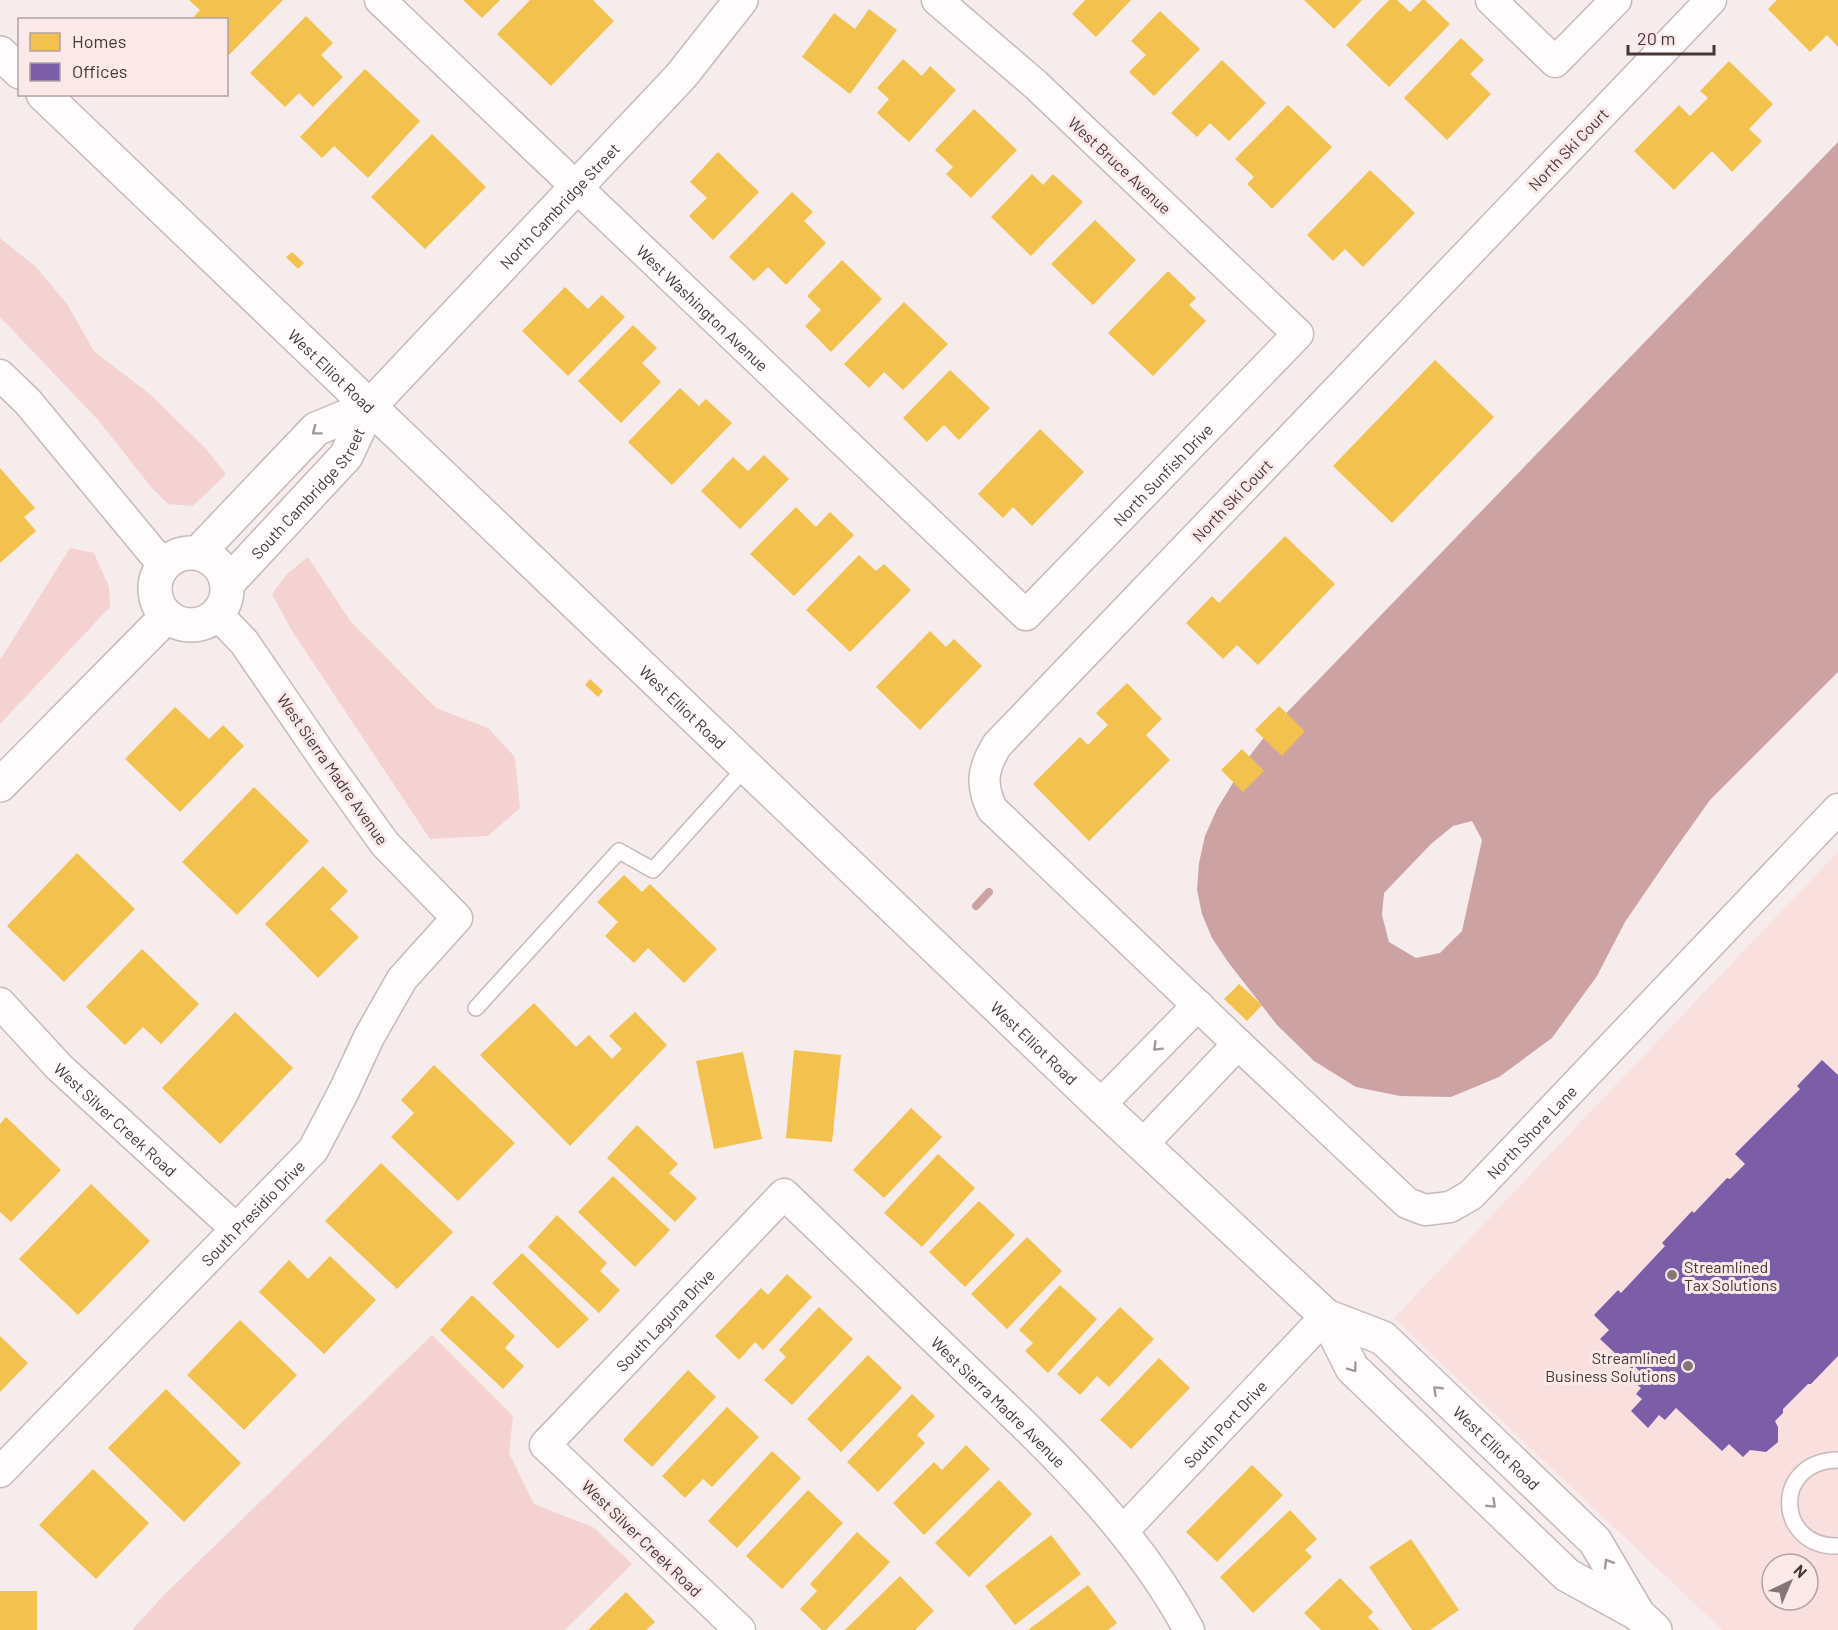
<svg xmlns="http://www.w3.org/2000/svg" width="1838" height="1630" viewBox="0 0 1838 1630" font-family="Barlow,sans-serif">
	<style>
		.built { fill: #fadfdf; fill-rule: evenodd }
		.green { fill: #f5d2d2 }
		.water { fill: #cda2a3; fill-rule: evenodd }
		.homes { fill: #f2c14e }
		.offices { fill: #7b5ea7 }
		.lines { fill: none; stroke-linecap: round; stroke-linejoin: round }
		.stream { stroke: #cda2a3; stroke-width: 8 }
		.lane-casing { stroke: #c6baba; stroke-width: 18 }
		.street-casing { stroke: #c6baba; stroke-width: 33 }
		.secondary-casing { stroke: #c6baba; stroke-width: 36 }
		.lane { stroke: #fefcfc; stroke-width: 15 }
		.street { stroke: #fefcfc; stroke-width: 30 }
		.secondary { stroke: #fefcfc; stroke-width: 33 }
		.oneway { stroke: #a29999 }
		.poi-dot { fill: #847676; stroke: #fae9e8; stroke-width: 2 }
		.labels { text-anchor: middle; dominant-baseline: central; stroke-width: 6; stroke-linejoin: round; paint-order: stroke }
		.street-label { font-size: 16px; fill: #463636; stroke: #fae9e8 }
		.poi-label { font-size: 16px; fill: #463636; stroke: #fae9e8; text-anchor: start }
	</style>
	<rect width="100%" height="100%" fill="#f6ecec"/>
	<path class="built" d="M1838,852V1630H1722L1394,1318ZM1772,1564H1808V1600H1772Z"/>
	<path class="green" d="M0,238L36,267L67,304L94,351L152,396L207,450L226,474L193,506L168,504L151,487L99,421L0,317Z
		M70,548L94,553L109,587L110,607L0,724V660Z
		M308,557L351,622L436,708L488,728L515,757L520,808L488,836L430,839L292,631L272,594L287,574Z
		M432,1335L513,1416L509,1453L534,1504L593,1527L632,1564L565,1630H132L162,1597Z"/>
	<path class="water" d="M1838,142V672L1710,800L1668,859L1625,922L1597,976L1552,1038L1499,1077L1451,1097L1400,1096L1356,1087L1314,1061L1277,1025L1228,962L1212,938L1202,914L1197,890L1199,863L1205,836L1217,809L1248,758L1269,731ZM1472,821L1482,840L1462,931L1440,953L1416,958L1389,942L1382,915L1384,893L1431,844L1453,826Z"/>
	<path class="homes" d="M189,0H283L226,58V20H191L200,10Z
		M463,0H500L482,18Z
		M530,0H593L614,21L551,86L497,34Z
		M1085,0H1131L1096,37L1072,14Z
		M1304,0H1362L1334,29Z
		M1389,0H1397L1410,12L1422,0H1425L1450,24L1389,87L1346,45Z
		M1777,0H1838V47L1827,35L1810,52L1768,9Z
		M869,9L897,30L850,94L802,57L834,13L855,29Z
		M1160,11L1200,49L1154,96L1129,72L1146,55L1131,41Z
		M306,16L333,43L321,55L343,77L313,107L299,93L285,107L250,73Z
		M1461,38L1484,60L1470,74L1491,94L1447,140L1404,98Z
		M903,59L922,76L930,66L956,90L909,142L877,113L889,99L877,88Z
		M1222,60L1266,103L1229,141L1210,123L1197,137L1171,113Z
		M1729,61L1773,104L1749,129L1762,141L1732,172L1712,151L1674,190L1634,151L1679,105L1690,116L1708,98L1700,91Z
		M365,69L420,121L368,178L334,146L322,158L300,137Z
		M1288,105L1332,147L1272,209L1247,184L1254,177L1235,159Z
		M974,109L1017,150L971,198L946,174L953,167L935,150Z
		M432,134L486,187L425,249L371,197Z
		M718,152L759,192L713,240L689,216L707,198L690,182Z
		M1370,170L1415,213L1363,267L1345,249L1333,261L1307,235Z
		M1032,174L1043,185L1053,174L1083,202L1031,256L991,217Z
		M792,192L813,212L804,221L826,243L786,285L768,267L754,281L729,257Z
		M1095,220L1136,260L1093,305L1051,264Z
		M292,252L304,263L298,269L286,257Z
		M842,260L882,299L831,352L805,326L821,310L807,296Z
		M1168,271L1196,298L1189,305L1206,321L1153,376L1108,333Z
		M565,287L588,309L602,295L625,317L568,376L522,331Z
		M904,302L948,344L903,390L884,372L869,388L844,364Z
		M633,325L657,348L642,363L661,382L621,423L578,381Z
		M1435,360L1494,417L1392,523L1333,466Z
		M950,370L990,408L959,440L944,425L927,442L903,418Z
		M680,388L699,406L706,399L732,423L672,485L628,442Z
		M1040,429L1084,472L1032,526L1013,507L1003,518L978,494Z
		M764,455L789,479L740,529L701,491L733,457L748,471Z
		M0,468L35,508L24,517L36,531L0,563Z
		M796,507L816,527L830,512L854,535L794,596L750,554Z
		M1285,536L1335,584L1258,665L1237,645L1223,659L1186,623L1212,596L1219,603Z
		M859,555L876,571L884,564L911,590L850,652L806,610Z
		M930,631L946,647L954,639L982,666L920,730L876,687Z
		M590,679L603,691L598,697L585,685Z
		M1127,683L1162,719L1146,735L1170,760L1089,841L1033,784L1080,737L1088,745L1108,725L1096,713Z
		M1279,706L1305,731L1282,756L1255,730Z
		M175,707L209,739L223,725L244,746L180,812L125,759Z
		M1242,749L1264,771L1243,792L1221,770Z
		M254,787L309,841L237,915L182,862Z
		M77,853L135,909L64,982L7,926Z
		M323,866L348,891L330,909L359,937L318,978L265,924Z
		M624,875L642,892L650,884L717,949L684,983L648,948L634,963L605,936L618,922L597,902Z
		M142,949L199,1004L161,1044L143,1027L125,1045L86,1007Z
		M1239,984L1262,1005L1247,1021L1224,999Z
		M534,1003L576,1047L589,1035L612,1059L622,1049L609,1036L635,1012L667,1045L570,1146L480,1055Z
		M235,1012L293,1068L220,1144L162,1088Z
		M794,1050L841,1055L832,1142L786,1138Z
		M743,1052L762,1139L714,1149L696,1061Z
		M434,1065L515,1143L458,1201L391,1137L414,1113L401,1100Z
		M911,1108L942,1137L884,1198L853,1170Z
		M6,1117L61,1170L11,1222L0,1212V1124Z
		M637,1125L678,1164L669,1173L697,1198L675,1222L607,1158Z
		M938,1154L975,1188L922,1247L884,1213Z
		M381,1163L453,1232L397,1289L325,1221Z
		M613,1176L670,1230L635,1267L578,1212Z
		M91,1184L150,1241L78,1315L19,1259Z
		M979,1201L1015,1235L965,1287L929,1252Z
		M557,1215L607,1263L600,1271L620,1290L599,1313L528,1247Z
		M1027,1237L1062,1271L1007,1329L971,1294Z
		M522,1253L589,1319L558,1349L492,1283Z
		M330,1256L376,1300L324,1354L259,1292L289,1260L308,1279Z
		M787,1274L812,1297L763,1350L755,1342L739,1360L715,1336L761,1288L768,1295Z
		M1060,1285L1097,1319L1048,1373L1025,1351L1033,1343L1019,1330Z
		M472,1295L515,1336L505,1348L524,1366L503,1389L440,1330Z
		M819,1307L853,1339L792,1405L764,1380L786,1357L779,1350Z
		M1120,1307L1154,1339L1109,1387L1097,1376L1080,1395L1057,1374Z
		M240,1320L297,1375L244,1430L187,1375Z
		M0,1336L28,1363L0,1392Z
		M868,1355L902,1388L841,1452L807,1419Z
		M1159,1358L1190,1388L1131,1449L1100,1420Z
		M688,1370L716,1397L652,1467L623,1440Z
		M166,1389L241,1463L184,1522L108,1448Z
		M912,1394L935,1416L917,1435L925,1443L878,1492L847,1462Z
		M727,1407L759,1437L712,1487L703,1479L685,1498L662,1476Z
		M966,1445L990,1469L924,1535L893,1503L934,1462L942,1470Z
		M772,1451L801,1478L737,1548L708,1521Z
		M1252,1465L1283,1495L1217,1562L1186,1532Z
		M93,1469L149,1523L96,1579L39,1525Z
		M999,1480L1032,1514L969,1577L935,1543Z
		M808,1490L843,1523L782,1589L746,1556Z
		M1290,1510L1317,1539L1305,1550L1312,1557L1253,1613L1220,1577Z
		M857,1532L890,1562L826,1630H822L800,1609L817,1591L810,1584Z
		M1051,1535L1081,1574L1015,1625L985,1586Z
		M1411,1539L1459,1610L1430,1630H1412L1369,1567Z
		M900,1576L934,1611L915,1630H845Z
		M1340,1578L1373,1612L1368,1617L1380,1630H1321L1304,1613Z
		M1088,1585L1117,1623L1108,1630H1028Z
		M0,1591H37V1630H0Z
		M626,1592L655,1622L646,1630H588Z"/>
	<path class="offices" d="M1822,1060L1838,1075V1356L1811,1384H1808L1783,1409V1413L1775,1421L1778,1427V1442L1766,1452L1750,1450L1743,1457L1729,1444L1722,1451L1676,1408L1665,1420L1659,1415L1648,1428L1631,1411L1642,1399L1636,1394L1641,1388L1635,1383L1643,1374L1634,1366L1632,1369L1600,1339L1609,1330L1594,1315L1618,1290L1621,1293L1665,1246L1662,1243L1692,1211L1694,1213L1727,1178L1730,1179L1745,1164L1735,1154L1800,1089L1797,1086Z"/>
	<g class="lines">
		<path class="stream" d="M976,906L989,892"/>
		<g class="lane-casing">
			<path id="lane" d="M476,1008L619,851L653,870L746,767
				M1838,1460C1771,1461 1776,1548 1838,1546"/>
		</g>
		<g class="street-casing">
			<g id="street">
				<path id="s1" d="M380,0L1026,615L1298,334L1036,85L937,0"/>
				<path d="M1491,0L1555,62L1616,0"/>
				<path id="s2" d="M1711,0L997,745C983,768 980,784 992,809L1238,1044L1407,1203L1425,1210L1450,1207L1471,1195L1838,809"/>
				<path d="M0,375L28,402L163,565"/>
				<path id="s3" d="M0,1003L59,1067L236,1229"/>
				<path d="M1100,1105L1198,1005"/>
				<path d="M1143,1144L1238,1044"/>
				<path id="s4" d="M0,1472L313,1150L343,1093L369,1037L402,979L457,918L385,844L329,766L244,642L217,614"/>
				<path id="s5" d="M1123,1531L1326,1316"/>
				<path id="s6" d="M740,1630L545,1445L784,1194C846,1254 909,1314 971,1374C1052,1451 1136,1531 1189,1630"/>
			</g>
		</g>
		<g class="secondary-casing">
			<g id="secondary">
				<path d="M0,53L20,72"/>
				<path id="s7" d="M43,94L1100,1105L1326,1316L1352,1368L1567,1575L1638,1614L1655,1630"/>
				<circle cx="191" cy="589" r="36"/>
				<path d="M198,553L316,429L369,407"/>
				<path id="s8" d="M227,584L346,456L369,407L681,76L741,0"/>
				<path d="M0,785L167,616"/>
				<path id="s9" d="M1326,1316L1383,1338L1595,1541L1638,1614"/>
			</g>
		</g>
		<use href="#lane" class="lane"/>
		<use href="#street" class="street"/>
		<use href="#secondary" class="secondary"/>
	</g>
	<defs><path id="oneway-chevron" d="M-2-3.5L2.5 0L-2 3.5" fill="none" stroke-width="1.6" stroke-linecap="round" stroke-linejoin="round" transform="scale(1.5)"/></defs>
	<g class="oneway">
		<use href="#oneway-chevron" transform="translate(316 431) rotate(143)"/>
		<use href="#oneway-chevron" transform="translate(1157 1047) rotate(135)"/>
		<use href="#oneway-chevron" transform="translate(1353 1368) rotate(54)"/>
		<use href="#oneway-chevron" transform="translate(1437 1390) rotate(-136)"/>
		<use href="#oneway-chevron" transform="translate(1492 1504) rotate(44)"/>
		<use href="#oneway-chevron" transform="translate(1608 1563) rotate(-121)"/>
	</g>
	<g class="poi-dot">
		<circle cx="1672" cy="1275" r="6"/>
		<circle cx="1688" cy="1366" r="6"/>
	</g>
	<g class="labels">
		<g class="street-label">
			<text transform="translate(1568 149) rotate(-46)">North Ski Court</text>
			<text transform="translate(1120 165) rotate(43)">West Bruce Avenue</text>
			<text stroke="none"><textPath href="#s8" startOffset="506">North Cambridge Street</textPath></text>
			<text stroke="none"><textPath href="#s1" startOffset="446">West Washington Avenue</textPath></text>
			<text stroke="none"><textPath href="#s7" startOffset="400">West Elliot Road</textPath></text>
			<text stroke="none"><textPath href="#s1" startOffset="1088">North Sunfish Drive</textPath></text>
			<text stroke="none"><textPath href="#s8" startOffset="122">South Cambridge Street</textPath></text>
			<text transform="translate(1232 500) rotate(-46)">North Ski Court</text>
			<text stroke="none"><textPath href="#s7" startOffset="886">West Elliot Road</textPath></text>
			<text transform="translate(333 769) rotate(55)">West Sierra Madre Avenue</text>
			<text stroke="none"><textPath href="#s7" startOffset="1372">West Elliot Road</textPath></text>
			<text stroke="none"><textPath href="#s3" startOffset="164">West Silver Creek Road</textPath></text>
			<text stroke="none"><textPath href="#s2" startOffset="1828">North Shore Lane</textPath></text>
			<text stroke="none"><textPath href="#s4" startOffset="362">South Presidio Drive</textPath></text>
			<text stroke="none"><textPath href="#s6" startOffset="442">South Laguna Drive</textPath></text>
			<text stroke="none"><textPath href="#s6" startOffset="914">West Sierra Madre Avenue</textPath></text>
			<text stroke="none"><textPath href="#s5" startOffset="148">South Port Drive</textPath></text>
			<text stroke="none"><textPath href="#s9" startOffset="219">West Elliot Road</textPath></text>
			<text transform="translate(642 1538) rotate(44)">West Silver Creek Road</text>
		</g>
		<g class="poi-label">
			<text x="1684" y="1266">Streamlined<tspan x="1684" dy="18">Tax Solutions</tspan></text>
			<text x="1676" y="1357" text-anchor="end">Streamlined<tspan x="1676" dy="18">Business Solutions</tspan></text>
		</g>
	</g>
	<rect x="18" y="18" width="210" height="78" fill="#fae9e8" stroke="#b2a1a1" stroke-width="1.5"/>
	<rect x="30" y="33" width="30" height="18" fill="#f2c14e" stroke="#b2a1a1" stroke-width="1.5"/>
	<text x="72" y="48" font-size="18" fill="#463636">Homes</text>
	<rect x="30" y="63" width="30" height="18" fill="#7b5ea7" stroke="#b2a1a1" stroke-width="1.5"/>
	<text x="72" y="78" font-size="18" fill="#463636">Offices</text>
	<g transform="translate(1790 1582) rotate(44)"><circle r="28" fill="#fae9e8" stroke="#b2a1a1" stroke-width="1.5"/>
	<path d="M0-4.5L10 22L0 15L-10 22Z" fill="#847676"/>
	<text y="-9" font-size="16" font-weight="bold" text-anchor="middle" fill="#463636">N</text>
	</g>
	<path d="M1628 45v9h86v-9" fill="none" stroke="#463636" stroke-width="3"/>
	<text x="1637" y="45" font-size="18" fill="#463636" stroke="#fae9e8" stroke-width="4.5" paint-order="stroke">20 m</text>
</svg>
